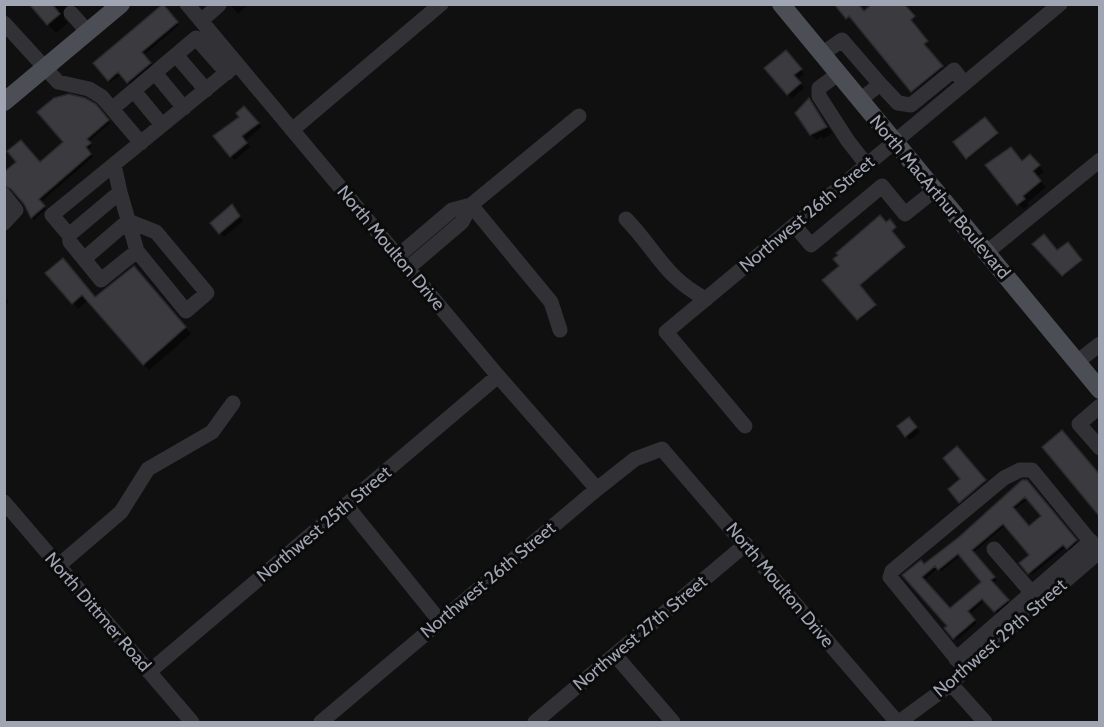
<svg xmlns="http://www.w3.org/2000/svg" width="1104" height="727" viewBox="0 0 1104 727" font-family="Cabin,sans-serif">
	<style>
		.shadow { fill: #0007; fill-rule: evenodd }
		.building { fill: #3a3a3f; stroke: #2a2a2d; stroke-width: 1.5; fill-rule: evenodd }
		.lines { fill: none; stroke-linecap: round; stroke-linejoin: round }
		.minor { stroke: #313136; stroke-width: 15 }
		.major { stroke: #4c4e56; stroke-width: 18 }
		.labels { text-anchor: middle; dominant-baseline: central; stroke-width: 6; stroke-linejoin: round; paint-order: stroke }
		.street-label { font-size: 18px; fill: #a0a5b3; stroke: #0b0b0c }
	</style>
	<rect width="100%" height="100%" fill="#101011"/>
	<path class="shadow" d="M31,4H79L63,18L68,23L56,33Z
		M230,4H249L238,14Z
		M836,4L864,13L903,4L915,18L910,21L928,42L924,45L943,68L913,92L851,16L848,19Z
		M163,6L179,25L144,55L153,66L131,85L122,74L111,82L95,63Z
		M790,56L804,74L797,80L804,88L792,98L788,94Z
		M809,100L832,133L823,139L821,136L817,140L811,134Z
		M95,106L110,123L88,142L92,146L87,150L93,157L41,202L46,209L34,220L14,190L65,143Z
		M248,112L262,127L245,141L250,147L235,160L231,156Z
		M985,119L998,135L968,159L955,143Z
		M1023,162H1036L1044,172L1037,177L1046,187L1027,203L1029,205L1024,209L1018,204Z
		M236,210L243,221L224,237L212,223Z
		M890,221L896,229L891,232L905,249L859,287L876,307L859,320L824,280Z
		M1034,244L1057,252L1068,244L1082,261L1064,276Z
		M69,266L95,299L140,273L191,334L149,370L88,300L78,309L73,303Z
		M4,296L9,302L4,306Z
		M913,423L920,432L910,440L906,436Z
		M957,448L985,482L961,502L950,489L963,479Z
		M1027,481L1078,544L1071,551L1067,546L1032,575L1021,563L1031,555L1006,525L973,553L997,580L993,583L1010,604L998,614L986,600L969,615L977,623L957,640L946,628L949,626L904,576L924,566L960,538L1017,484ZM1028,499L1043,517L1029,528L1014,510ZM961,555L983,582L950,610L924,581L938,568L942,571Z"/>
	<path class="building" d="M29,4H52L60,14L47,25Z
		M163,4L178,22L142,52L151,63L127,83L118,72L108,81L93,63Z
		M834,4H858L864,11L872,4H904L915,16L911,20L928,41L924,44L943,66L911,92L849,16L846,19Z
		M786,50L802,69L794,75L801,83L787,95L764,68Z
		M69,94L85,98L96,104L109,120L87,139L91,143L86,147L91,154L39,199L45,206L31,218L24,204L11,189L4,186V172L16,162L7,151L21,140L40,162L63,142L37,112L54,98Z
		M809,98L827,127L810,135L795,113Z
		M244,106L259,123L242,136L247,143L230,157L213,136L239,117L236,113Z
		M985,117L998,133L966,159L953,142Z
		M1011,147L1022,161L1030,154L1040,165L1033,171L1041,181L1023,196L1025,199L1017,205L985,165Z
		M232,204L240,216L219,234L210,223Z
		M880,215L886,222L890,219L896,227L892,231L905,247L860,285L876,305L857,320L822,280L839,266L833,259L838,255L836,253Z
		M1044,234L1057,250L1068,242L1082,260L1062,276L1032,244Z
		M63,258L95,297L134,266L186,327L143,365L82,295L72,304L45,273Z
		M909,417L917,427L905,437L897,426Z
		M1062,430L1100,475V517L1042,447Z
		M957,446L986,480L959,503L948,489L960,479L943,458Z
		M1022,480H1027L1077,540L1067,549L1063,545L1028,574L1019,563L1029,555L1003,524L972,550L995,577L991,580L1009,600L994,612L982,599L968,611L975,620L953,639L944,628L947,626L902,575L921,560L924,564L959,537ZM1025,497L1041,516L1029,526L1013,507ZM958,554L981,582L950,608L922,577L935,566L938,570Z"/>
	<g class="lines">
		<path class="minor" d="M187,4L498,376L597,489
			M71,13L88,32
			M201,21L219,5
			M4,23L58,82L89,89L102,97L141,143
			M822,54L842,40L880,84L860,100
			M176,55L206,90
			M155,73L184,108
			M838,74L819,88V96L848,141L866,164
			M880,84L898,103L911,105L954,70L964,83
			M134,91L162,125
			M119,103L196,38L227,73
			M292,130L441,4
			M114,165L120,192L69,235L52,215L237,64
			M4,195L16,210L4,223
			M471,205L551,302L560,330
			M626,219C657,251 664,277 706,299
			M794,225L811,245L882,186L905,214L935,190
			M69,235L70,242L101,280L137,251L120,192
			M987,252L1100,160
			M398,256L452,210L471,205
			M84,259L128,221L156,232L207,293L186,311L137,251
			M408,268L462,222L471,205L579,116
			M1077,362L1100,344
			M1100,406L1079,424L1100,448
			M745,426L666,332L1060,4
			M4,502L192,722
			M346,505L439,620
			M994,549L1038,600
			M58,566L121,512L148,469L212,432L233,403
			M615,655L673,722
			M956,659L1091,541
			M965,669L890,577L892,571L1004,478L1020,470H1032L1099,552
			M149,672L498,376
			M951,684L985,722
			M321,722L597,489L635,459L662,449L897,722
			M535,722L746,544
			M899,722L951,684L988,647L1100,551"/>
		<path class="major" d="M781,4L1100,390
			M4,102L121,4"/>
	</g>
	<g class="labels">
		<g class="street-label">
			<text transform="translate(940 197) rotate(50)">North MacArthur Boulevard</text>
			<text transform="translate(807 214) rotate(-40)">Northwest 26th Street</text>
			<text transform="translate(391 248) rotate(50)">North Moulton Drive</text>
			<text transform="translate(324 524) rotate(-40)">Northwest 25th Street</text>
			<text transform="translate(488 580) rotate(-40)">Northwest 26th Street</text>
			<text transform="translate(780 585) rotate(50)">North Moulton Drive</text>
			<text transform="translate(98 612) rotate(49)">North Dittmer Road</text>
			<text transform="translate(640 633) rotate(-40)">Northwest 27th Street</text>
			<text transform="translate(1000 638) rotate(-41)">Northwest 29th Street</text>
		</g>
	</g>
	<rect width="1104" height="727" fill="none" stroke="#a0a5b3" stroke-width="12"/>
</svg>
